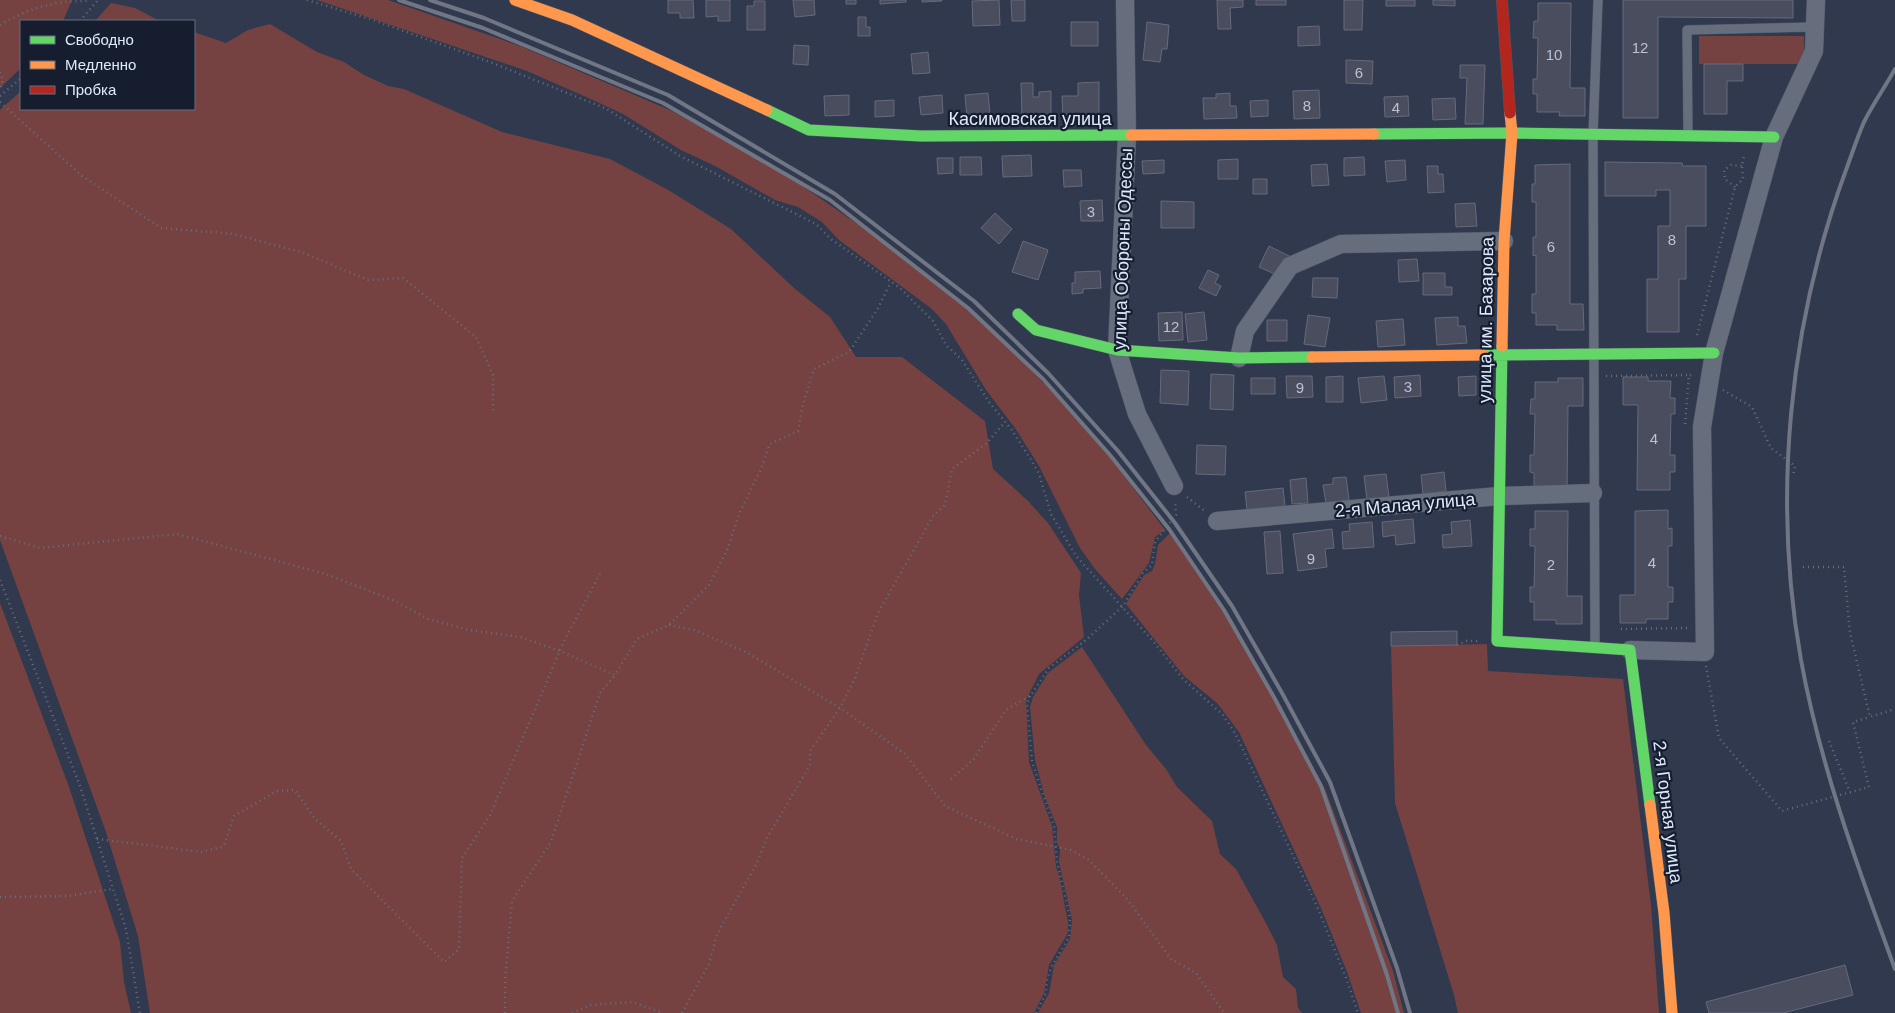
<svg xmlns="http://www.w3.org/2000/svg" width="1895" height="1013" viewBox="0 0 1895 1013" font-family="Helvetica,sans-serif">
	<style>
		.green { fill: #754241 }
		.building { fill: #494d5e; stroke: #666a7c }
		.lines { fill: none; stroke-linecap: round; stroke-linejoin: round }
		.lane-casing { stroke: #4f5666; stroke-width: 10 }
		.street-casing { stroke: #4f5666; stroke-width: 19 }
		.fast-casing { stroke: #4f5666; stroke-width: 12 }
		.slow-casing { stroke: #4f5666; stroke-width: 12 }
		.jam-casing { stroke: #4f5666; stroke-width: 12 }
		.path { stroke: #676e7c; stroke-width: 2.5; stroke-dasharray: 1 4; stroke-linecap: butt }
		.lane { stroke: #666d7d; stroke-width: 9 }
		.street { stroke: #666d7d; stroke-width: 18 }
		.fast { stroke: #63d668; stroke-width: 11 }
		.slow { stroke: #ff974d; stroke-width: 11 }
		.jam { stroke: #b3261e; stroke-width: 11 }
		.rail { stroke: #717685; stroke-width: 4 }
		.labels { text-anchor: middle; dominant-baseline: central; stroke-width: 4.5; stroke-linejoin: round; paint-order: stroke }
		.number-label { font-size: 15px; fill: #bac2d5 }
		.street-label { font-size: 18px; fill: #dfe9fd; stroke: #151d2f }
	</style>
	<rect width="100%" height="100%" fill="#30394e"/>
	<path class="green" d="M0,0H72L63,21H21V68L0,88Z
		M317,0H388L520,46L672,111L785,174L872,234L960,303L1009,348L1062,402L1116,465L1165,530L1155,537L1149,563L1122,599L1095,569L1080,548L1039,466L1015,428L986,390L946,324L932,309L839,240L822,222L798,207L775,200L717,167L681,150L623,114L593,100L527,71Z
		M111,3L135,8L160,21H95Z
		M270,24L317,52L344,62L364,75L388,86L404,89L502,132L610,159L670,191L731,229L794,288L830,317L856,357H902L985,421L993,469L1028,501L1048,523L1081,573L1079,595L1084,637L1039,674L1026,700L1029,762L1052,826L1056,867L1059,875L1068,922V933L1049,965L1044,993L1034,1013H150L138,936L106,832L0,540V110L21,91V109H194V32L226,43L248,30Z
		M1699,36H1804V64H1699Z
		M1170,533L1206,581L1242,638L1325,789L1393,971L1404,1013H1361L1347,972L1321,908L1239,732L1217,703L1184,676L1126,604L1144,575L1152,571L1155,564L1158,545Z
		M0,603L68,784L120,942L124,982L131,1013H0Z
		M1487,644L1488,671L1623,679L1651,905L1659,1013H1458L1454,995L1395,803L1391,646Z
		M1082,647L1146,745L1166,769L1177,787L1212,821L1220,854L1236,869L1267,925L1277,945L1283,977L1296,989L1298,1008L1302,1013H1038L1049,993L1054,965L1070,939L1072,920L1059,862L1060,850L1057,843V827L1045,797L1035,760L1030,707L1033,697L1048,673Z"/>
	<path class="building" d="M668,0H693L694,18H680V13H668Z
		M706,0H730V21H718V16L706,17Z
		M793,0H814L815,15L795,17Z
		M846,0H856V4H846Z
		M880,0H906V2L880,4Z
		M922,0H942V1L922,2Z
		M999,0L1000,25L973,26L972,1Z
		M1011,0H1025V21H1012Z
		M1217,0H1243V7L1230,8L1231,29H1218Z
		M1256,0H1286V5H1256Z
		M1344,0H1363L1362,30H1344Z
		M1386,0H1415V6H1386Z
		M1433,0H1455V6L1433,5Z
		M1623,0H1793V18L1658,17V118H1623Z
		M754,1H765V30H747V6H754Z
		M1538,3H1571L1570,88H1585V116H1559L1560,112H1537V94H1533V79H1537L1538,38H1533L1534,21H1538Z
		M858,17H866V27H870V36H858Z
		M1071,22H1098V46H1071Z
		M1147,22L1169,25L1167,49H1162L1160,62L1143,60Z
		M1319,26L1320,45L1298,46V27Z
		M794,45L809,46L808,65L793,64Z
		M928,52L930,73L913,74L911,54Z
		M1346,60L1373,61L1372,84L1346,83Z
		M1704,64H1743V81H1727V114H1704Z
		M1460,65H1485L1483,124H1465L1467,78H1460Z
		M1099,82V117L1063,118L1062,96H1078V83Z
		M1021,83H1033V97H1039V92L1051,91V116L1022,117Z
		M1319,90L1320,118L1294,119L1293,91Z
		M988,93L990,114L967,117L965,95Z
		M1230,93V106H1236L1237,118L1204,119L1203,98H1216V94Z
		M849,95V115L825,116L824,96Z
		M942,95L943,113L921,115L919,97Z
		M1408,96L1409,116L1385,117L1384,97Z
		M1455,98L1456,119L1433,120L1432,99Z
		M894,100V116L875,117V101Z
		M1268,100V116L1251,117L1250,101Z
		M1031,155L1032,176L1003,177L1002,156Z
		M960,157H981L982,175H960Z
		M1364,157L1365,175L1344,176V158Z
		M937,158H953V173L938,174Z
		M1238,159V179H1218V160Z
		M1164,160V173L1143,174L1142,161Z
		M1405,160L1406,180L1387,182L1385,161Z
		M1605,162L1682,163L1683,166H1706V226H1686V279H1679V332H1647V279H1658V226H1670V190H1656V196H1605Z
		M1327,164L1329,185L1312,186L1311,165Z
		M1570,164V304H1583L1584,330H1557V325H1536V313H1532V294H1536V255L1533,256V237H1536V202H1532V184H1535V165Z
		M1427,166H1438V174H1443L1444,192L1428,193Z
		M1063,170H1081L1082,186L1064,187Z
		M1253,179H1267V194H1253Z
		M1102,200L1103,221H1081L1080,201Z
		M1161,201L1194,202V228H1161Z
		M1475,203L1477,226L1456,227L1455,204Z
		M995,213L1012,229L999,244L981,228Z
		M1023,241L1048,250L1038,280L1012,272Z
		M1269,246L1291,257L1277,275L1259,267Z
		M1417,259L1419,281L1399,282L1398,260Z
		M1208,270L1219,275L1215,283L1221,286L1216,296L1199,288Z
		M1100,271L1101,288L1083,289V293L1072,294V283H1075V272Z
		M1423,273H1445V287H1452V295H1423Z
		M1313,278H1338L1337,298L1312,297Z
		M1182,312L1183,340L1159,341L1158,313Z
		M1204,312L1207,340L1188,342L1185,314Z
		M1308,315L1330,318L1325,347L1304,344Z
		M1458,317V326H1465L1467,343L1437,345L1435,318Z
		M1403,319L1405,345L1378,347L1376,321Z
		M1267,320H1287V341H1267Z
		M1161,370L1189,371L1188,405L1160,403Z
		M1211,374L1234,375L1233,410L1210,409Z
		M1420,375L1421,396L1395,398L1394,377Z
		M1286,376H1312L1313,397L1287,398Z
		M1343,376V402H1326V377Z
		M1384,376L1387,400L1361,403L1358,378Z
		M1476,376V395L1459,396L1458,377Z
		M1623,377H1648V381H1671L1670,398H1675V414H1671L1670,455H1675V472H1670V490H1637L1638,405H1623Z
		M1251,378H1275V394H1251Z
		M1558,378H1583V406H1568L1567,491H1534V473L1530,472V455H1534L1535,414H1530L1531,399H1535V382H1558Z
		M1197,445L1226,446L1225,475L1196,474Z
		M1444,472L1446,491L1423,494L1421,475Z
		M1386,474L1389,497L1367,499L1364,476Z
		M1346,477L1349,500L1326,503L1323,485L1333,484V478Z
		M1306,478L1308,503L1292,504L1290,480Z
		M1283,488L1285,506L1247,510L1245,492Z
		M1668,510V529L1672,528V546H1668V587H1673V602H1668V619H1646V623H1620V595H1635V511Z
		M1535,511H1568L1567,596H1582V624H1556V620H1534V602H1530V587H1534L1535,546H1530V529H1535Z
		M1413,519L1415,543L1396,545L1395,535L1383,537L1382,522Z
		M1470,520L1472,546L1443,548L1442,535L1452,534L1451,522Z
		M1372,522L1374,547L1343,549L1342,532L1350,531L1349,524Z
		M1332,529L1334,548L1325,549L1327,567L1298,571L1293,534Z
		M1280,531L1283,573L1267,574L1264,532Z
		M1457,631V645L1391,646V632Z
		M1845,965L1853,995L1783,1013H1709L1706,1002Z"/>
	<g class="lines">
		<g class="lane-casing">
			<path id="lane" d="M1688,134L1687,30L1815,27
				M1595,647L1593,135L1598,0"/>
		</g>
		<g class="street-casing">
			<path id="street" d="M1125,0L1127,136L1117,350L1137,414L1174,486
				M1239,358L1245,331L1290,266L1341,244L1504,241
				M1217,521L1499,496L1593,493
				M1630,650L1705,652L1702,427L1714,353L1774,137L1814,51L1816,0"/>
		</g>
		<g class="fast-casing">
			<path id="fast" d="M767,110L809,130L921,136L1131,135
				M1374,134L1512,133L1774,137
				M1018,314L1036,330L1117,350L1239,358L1312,357
				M1502,346L1497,641L1630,650L1650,805
				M1483,355L1714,353"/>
		</g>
		<g class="slow-casing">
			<path id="slow" d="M515,0L572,20L767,110
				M1131,135L1374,134
				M1502,346L1504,241L1512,133L1510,113
				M1312,357L1483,355
				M1650,805L1664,913L1672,1013"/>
		</g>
		<g class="jam-casing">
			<path id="jam" d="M1502,0L1510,113"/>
		</g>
		<path class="path" d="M307,0L373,20L490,62L607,109L680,156L816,224L831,239L900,288L933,321L946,345L962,360L989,402L1011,429L1030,458L1039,474L1051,514L1076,556L1153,641L1183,679L1223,715L1235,733L1316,904L1346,978L1358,1013
			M80,21L98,0
			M0,25C20,13 39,6 62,2C71,1 80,2 89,0
			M0,72L3,80L0,89
			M0,96L21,78
			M0,102L82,176L161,228L234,234L304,253L368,280L403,278L476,337L493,375V414
			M1735,187L1725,179L1724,170L1731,165L1742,166
			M1697,335L1735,187L1743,179L1742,166L1744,156
			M1606,376L1689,375
			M1723,390L1752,407L1771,448L1795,466L1793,476
			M1685,424L1689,375H1694
			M1187,497L1206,512
			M0,536L40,548L177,534L326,574L395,601L428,619L469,630L520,637L560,651L615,675L637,639L669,625L709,585L727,550L740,512L761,469L770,444L798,431L803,404L814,369L849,352L877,310L891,282
			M1803,567H1844L1850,633L1870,717L1895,709
			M0,580L80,786L97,839L126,929L140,1013
			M669,625L694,630L746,652L840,708L905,754L945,806L1017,839L1071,850L1089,860L1127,899L1171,959L1196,973L1224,1013
			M1621,629L1690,628
			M1457,645L1466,641H1478
			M1706,666L1719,738L1782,811L1869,787L1853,722L1870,717
			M1030,696L1027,703L1032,762L1054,826L1057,862L1070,918L1069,937L1052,966L1047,979L1046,993L1036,1013
			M1829,741L1850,792
			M951,779L973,760L1006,710L1031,695L1049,668L1086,640L1123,606L1143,573L1152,565L1155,542L1176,515L1175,501
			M97,839L202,852L224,846L234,816L277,791L295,790L315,819L341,841L351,869L444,962L459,949L462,858L490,815L564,641L600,574
			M0,897L67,896L113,889
			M505,1013V980L512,901L551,842L600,693L615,675
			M572,1013L591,1005L632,1002L663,1013
			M682,1013L709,964L717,934L756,865L767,838L810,765V751L840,708L855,678L878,613L933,516L945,505L952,469L987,443L1005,422"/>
		<use href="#lane" class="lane"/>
		<use href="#street" class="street"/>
		<use href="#fast" class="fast"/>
		<use href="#slow" class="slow"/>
		<use href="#jam" class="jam"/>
		<path class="rail" d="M399,0L483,28L663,103L830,200L968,308L1043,379L1110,455L1169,529L1224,610L1275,699L1321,786L1387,975L1398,1013
			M430,0L484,18L668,95L835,194L974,301L1048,373L1118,451L1175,523L1232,606L1282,693L1330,782L1397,968L1410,1013
			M1895,69C1885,87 1873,104 1864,122C1857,138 1852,154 1846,170C1789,325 1772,497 1801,660C1820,765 1858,868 1895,969"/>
	</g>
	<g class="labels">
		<g class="number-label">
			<text x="1640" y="47">12</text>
			<text x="1554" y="54">10</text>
			<text x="1359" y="72">6</text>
			<text x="1307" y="105">8</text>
			<text x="1396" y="107">4</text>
			<text x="1091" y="211">3</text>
			<text x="1672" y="239">8</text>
			<text x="1551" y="246">6</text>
			<text x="1171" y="326">12</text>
			<text x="1408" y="386">3</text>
			<text x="1300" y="387">9</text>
			<text x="1654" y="438">4</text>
			<text x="1311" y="558">9</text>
			<text x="1652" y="562">4</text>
			<text x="1551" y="564">2</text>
		</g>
		<g class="street-label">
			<text x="1030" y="119">Касимовская улица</text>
			<text transform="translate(1123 249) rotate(-88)">улица Обороны Одессы</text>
			<text transform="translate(1486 320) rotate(-89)">улица им. Базарова</text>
			<text transform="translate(1405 505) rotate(-5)">2-я Малая улица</text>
			<text transform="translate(1668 812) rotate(83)">2-я Горная улица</text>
		</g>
	</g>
	<rect x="20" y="20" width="175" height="90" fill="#151d2f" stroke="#666f81"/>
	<rect x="30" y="36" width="25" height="8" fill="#63d668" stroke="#666f81"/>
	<text x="65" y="45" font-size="15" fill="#dfe9fd">Свободно</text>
	<rect x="30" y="61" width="25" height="8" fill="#ff974d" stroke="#666f81"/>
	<text x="65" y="70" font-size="15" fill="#dfe9fd">Медленно</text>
	<rect x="30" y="86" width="25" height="8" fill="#b3261e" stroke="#666f81"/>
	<text x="65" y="95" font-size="15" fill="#dfe9fd">Пробка</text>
</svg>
